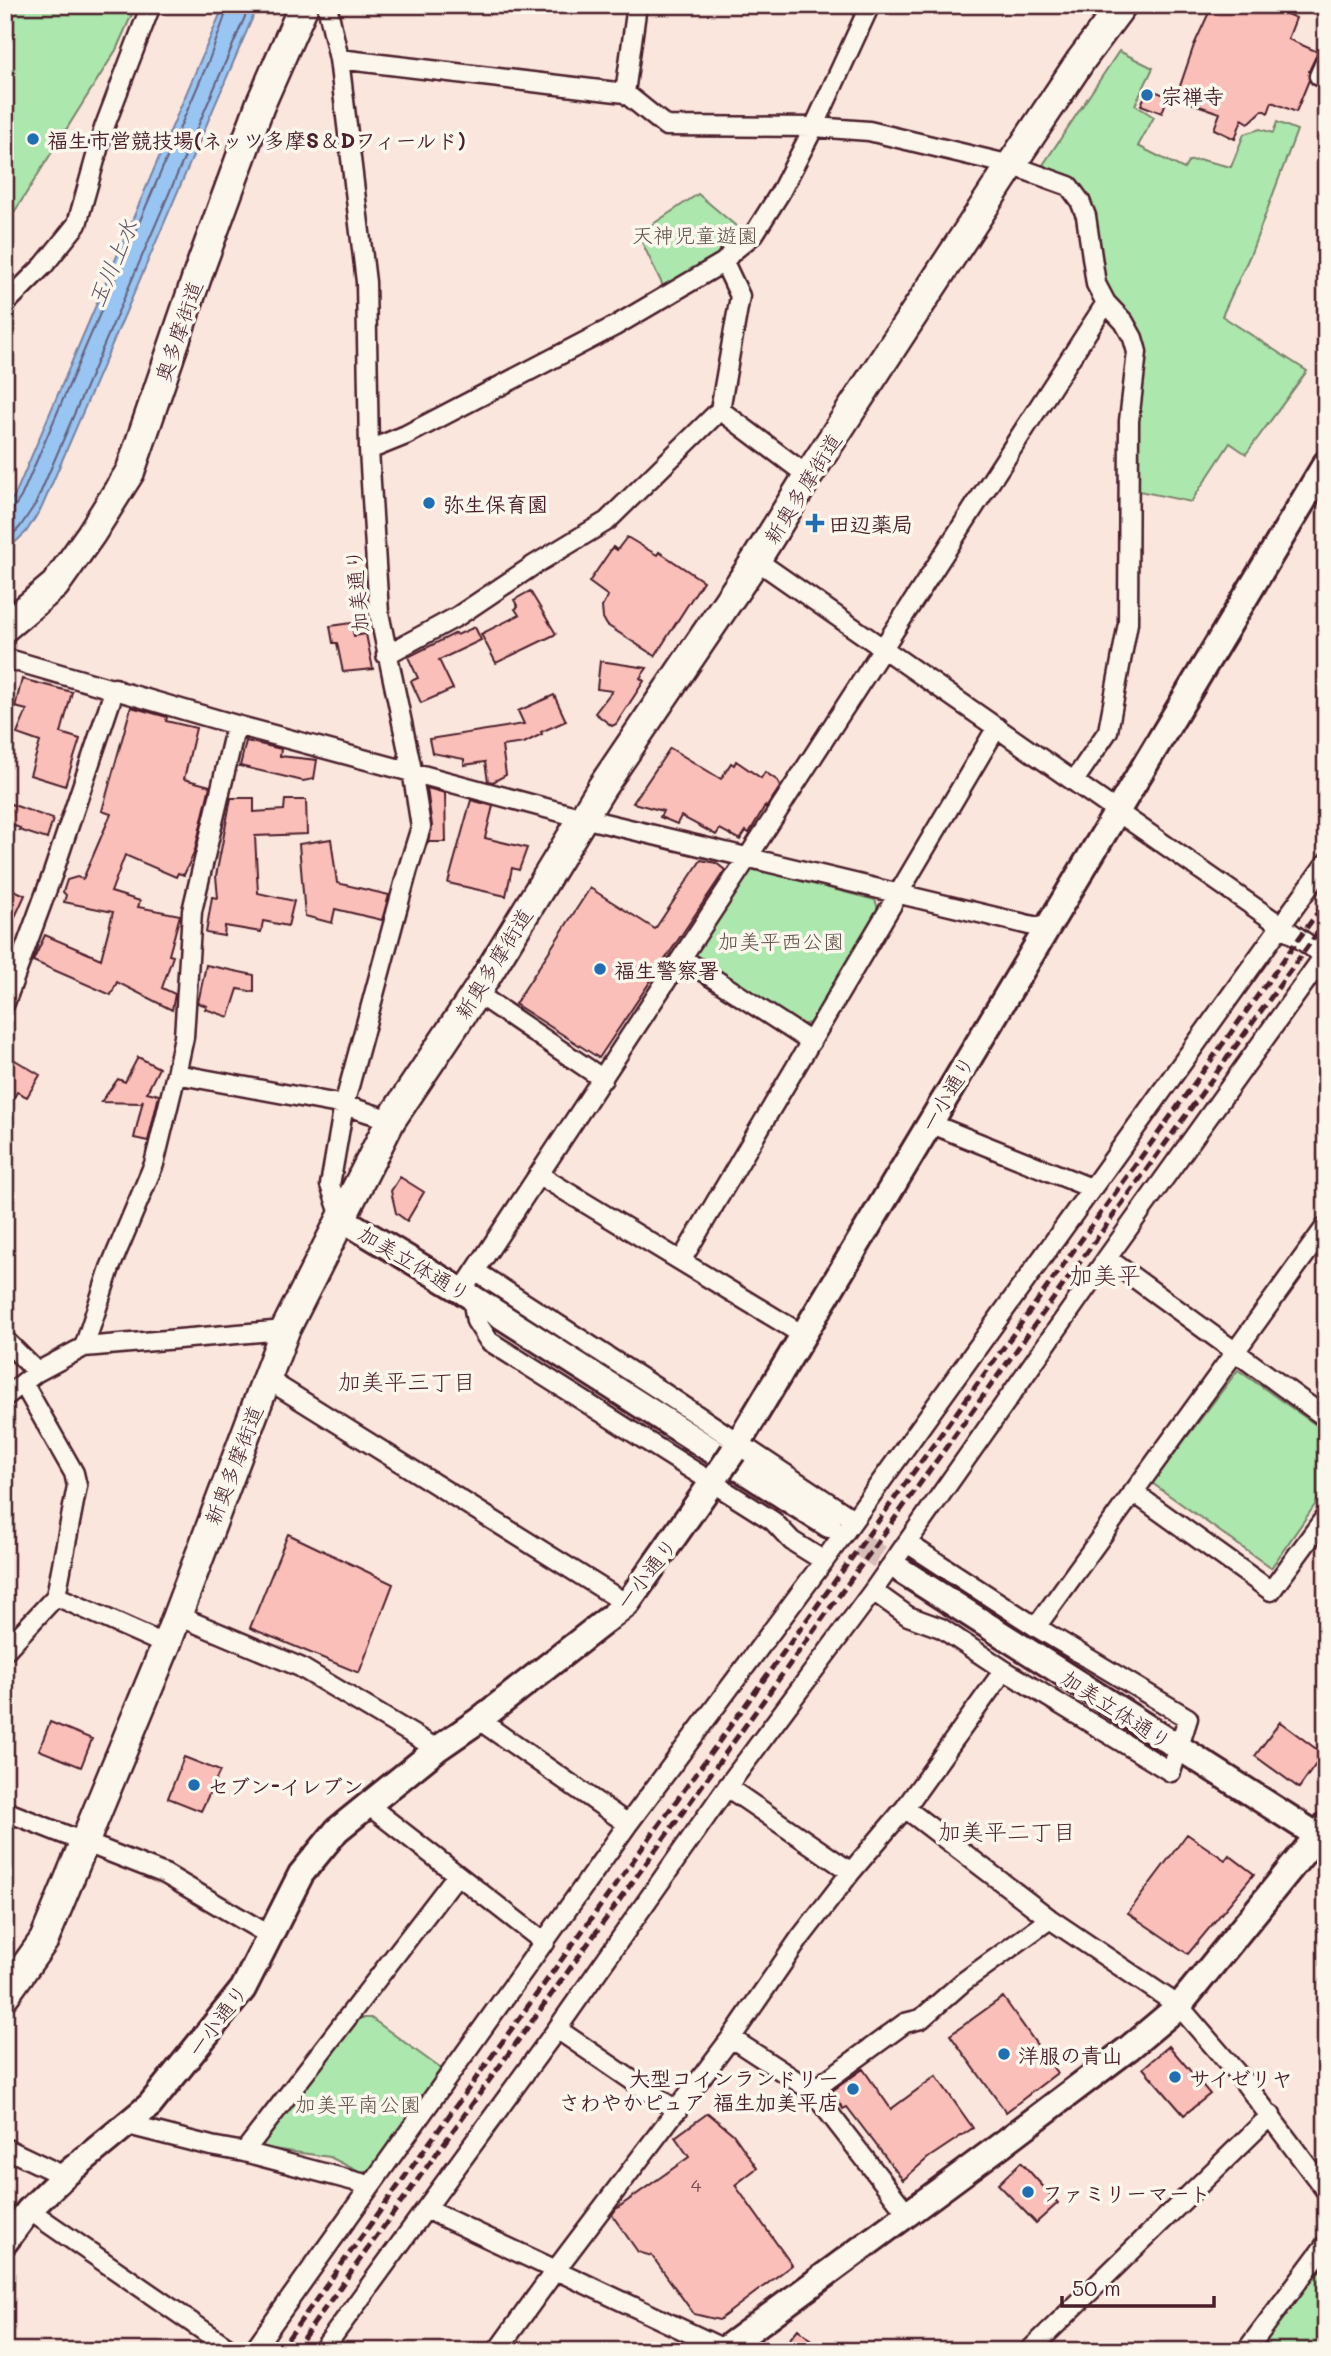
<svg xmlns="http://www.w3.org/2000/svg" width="1331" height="2356" viewBox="0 0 1331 2356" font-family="Mali,'Klee One',sans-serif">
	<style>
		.green { fill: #ace7ad; stroke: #7b836c; stroke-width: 2 }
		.water { fill: #98c5f2; stroke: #7983a2; stroke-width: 2 }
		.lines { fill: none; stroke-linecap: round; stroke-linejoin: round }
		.shore { stroke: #69617b; stroke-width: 2 }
		.building { fill: #fbbfb9; stroke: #4a1f2b; stroke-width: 2 }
		.secondary-tunnel { stroke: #d8beb9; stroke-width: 24; stroke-dasharray: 24 12; stroke-linecap: butt }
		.street-casing { stroke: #4a1f2b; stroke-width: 23 }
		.secondary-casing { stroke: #4a1f2b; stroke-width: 30 }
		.primary-casing { stroke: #4a1f2b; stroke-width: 33 }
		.street { stroke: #fbf7ec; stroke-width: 18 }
		.secondary { stroke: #fbf7ec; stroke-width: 24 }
		.primary { stroke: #fbf7ec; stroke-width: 28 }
		.rail { stroke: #4a1f2b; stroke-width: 5; stroke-dasharray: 10 5; stroke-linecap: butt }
		.secondary-bridge-casing { stroke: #4a1f2b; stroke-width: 30; stroke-linecap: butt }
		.secondary-bridge { stroke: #fbf7ec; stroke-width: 24 }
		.poi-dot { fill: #1f6fb2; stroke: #fbf7ec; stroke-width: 2.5 }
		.labels { text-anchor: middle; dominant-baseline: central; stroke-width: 7; stroke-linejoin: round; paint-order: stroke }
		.number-label { font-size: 18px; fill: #76474e }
		.poi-label { font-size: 21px; font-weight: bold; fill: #4a1f2b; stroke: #fbf7ec; text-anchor: start }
		.park-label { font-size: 21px; fill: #62514c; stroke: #fbf7ec }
		.street-label { font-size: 21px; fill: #4a1f2b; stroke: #fbf7ec }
		.water-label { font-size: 23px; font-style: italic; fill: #615167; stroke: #fbf7ec }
		.neighbourhood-label { font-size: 23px; fill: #4a1f2b; stroke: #fbf7ec }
		.quarter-label { font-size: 24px; fill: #4a1f2b; stroke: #fbf7ec }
	</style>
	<rect width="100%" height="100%" fill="#fbe6dd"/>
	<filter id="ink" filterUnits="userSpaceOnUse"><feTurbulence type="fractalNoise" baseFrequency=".0143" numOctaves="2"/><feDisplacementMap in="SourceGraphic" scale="14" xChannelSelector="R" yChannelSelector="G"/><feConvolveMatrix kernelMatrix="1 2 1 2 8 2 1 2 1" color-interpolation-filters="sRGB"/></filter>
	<g filter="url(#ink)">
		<path class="green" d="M5,5H136L116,50L5,227Z
			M1119,51L1153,68L1135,105L1154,117L1138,146L1184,169L1189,161L1202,160L1231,167L1244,134L1260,129L1273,133L1277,122L1297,130L1251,253L1222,316L1307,371L1246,454L1230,443L1191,502L1134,490L1138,391L1146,345L1137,328L1103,284L1061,175L1043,165Z
			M698,194L742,231L717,257L665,290L638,234Z
			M755,869L875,900L878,908L810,1023L801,1025L696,959L693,947L744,873Z
			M1238,1370L1326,1432V1489L1271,1568L1152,1483Z
			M360,2018H371L440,2068L442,2076L374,2170L361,2173L330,2157L265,2148L262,2142Z
			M1326,2253V2351H1252Z"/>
		<path class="water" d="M224,5H258L42,507L26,532L5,552V508L15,495Z"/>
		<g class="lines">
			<path class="shore" d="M5,511L13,509L21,497L209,60L229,5
				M5,542L20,527L36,503L250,5"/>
		</g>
		<path class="building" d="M1219,5H1254L1270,11L1271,7L1296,18L1288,39L1318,52L1309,71V80L1296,112L1272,102L1268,113L1263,110L1249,123L1242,119L1235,139L1214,129L1220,113L1176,98L1194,45L1211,8Z
			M1148,89L1168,96L1162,113L1141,105Z
			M627,537L657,555L659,552L703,581L655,656L607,625L603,618L602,607L608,596L589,582L613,547L617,550Z
			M530,591L556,634L496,663L481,634L519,615L515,609L518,607L514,600Z
			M351,623L354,636L366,634L373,669L343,672L337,643H333L330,626Z
			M475,627L481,640L439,660L453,689L421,703L411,681L418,678L408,657L456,633L457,635Z
			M600,661L647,668L640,678L644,681L616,724L612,726L595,713L612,691L597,689Z
			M22,679L72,692L61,733L80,739L65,786L30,775L40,742L17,734L27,710L15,707Z
			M554,695L566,721L541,732L542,734L524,743L502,746L506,775L493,782L488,781L485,762L464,765V759L432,753L429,739L524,724L518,711Z
			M131,707L167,717L166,721L196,728L184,779L210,786L195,850L184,875L178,873L176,877L125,855L111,892L140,901L138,907L180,915L169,955L173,956L162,988L175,994L172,1010L117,982L111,995L33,961L45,935L101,959L113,912L64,902L66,895L63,892L67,880L77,877L83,879L111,814L102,811Z
			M246,741L281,749L280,756L317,760L314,779L303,781L240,766Z
			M670,748L721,779L731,763L734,765L736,761L761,778L765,772L778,781L780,787L766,808L765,806L749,833L746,831L740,840L720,829L716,835L681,816L677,824L660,817L663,811L633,803Z
			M427,788L445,793L446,842H428L432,826Z
			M231,798H254V812L284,810L285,800H306L307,834L255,836L258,893L294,901L288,926L263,921L261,932L225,926L224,936L206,933L212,897L218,898L216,876Z
			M471,800L493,806L485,838L527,848L519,870L512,868L506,896L448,883Z
			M5,802L53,819L47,839L19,830L20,828L5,822Z
			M331,839L337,883L389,895L382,920L335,909L332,923L305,916L299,844Z
			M701,860L716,863L725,870L599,1058L515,1004L590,888L655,929Z
			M5,886L25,895L5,939Z
			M206,965L254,975V992L238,989L229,1017L205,1009L207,1006L198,1003Z
			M5,1054L40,1075L27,1097L17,1092L5,1114Z
			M138,1057L159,1068L147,1092L159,1095L148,1141L134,1138L143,1100L141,1103L101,1102L118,1079L125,1082Z
			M400,1177L424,1192L407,1221L396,1213L391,1191Z
			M288,1534L393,1584L359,1673L250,1628Z
			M50,1722L92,1739L81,1767L39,1750Z
			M1280,1722L1323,1754L1299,1788L1255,1756Z
			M184,1757L220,1771L201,1811L168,1798Z
			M1187,1834L1225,1860L1229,1855L1254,1874L1188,1954L1128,1913Z
			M1003,1997L1057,2073L1006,2112L950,2035Z
			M1169,2046L1210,2094L1184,2115L1143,2068Z
			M863,2069L891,2109L936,2076L973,2128L928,2158L903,2180L847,2107L843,2109L832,2091Z
			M708,2113L733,2134L757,2168L735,2185L792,2265L719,2320L694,2314L652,2256L638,2252L612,2215L616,2209L689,2157L675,2137Z
			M1021,2162L1058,2203L1036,2223L998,2184Z
			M798,2329L824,2351H780Z"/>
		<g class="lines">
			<path class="secondary-tunnel" d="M829,1525L902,1571"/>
			<g class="street-casing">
				<path id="street" d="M327,5L339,59L366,282L369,450L379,613L412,770L421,827L408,869L344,1105L330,1185L342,1219
					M339,59L625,93L666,126L814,127L869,131L1011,165L1069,186L1080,201L1086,216L1096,284L1106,303L1124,322L1133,338L1137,352L1129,421L1128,623L1108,731L1074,781
					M1319,76L1326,60
					M625,93L637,5
					M5,304L44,265L77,224L104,128L151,5
					M720,410L808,476
					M369,450L406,435L615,326L724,262L732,252L754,234L780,193L814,127L870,5
					M756,560L1326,957
					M386,655L458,616L534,565L607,521L720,410L740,296L724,262
					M5,658L236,725L583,818L1046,929
					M682,958L811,1042
					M476,993L603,1079
					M5,1003L53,873L115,688
					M176,1074L344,1105L391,1120
					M929,1123L1091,1188
					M539,1175L803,1335
					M1107,1258L1326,1418
					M681,1261L997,727
					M475,1271L661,1391L853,1519
					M462,1291L748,857L1106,303
					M472,1298L476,1321L489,1341L773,1521L792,1541L824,1561
					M5,1340L37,1372
					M84,1347L110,1268L154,1164L176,1074L184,1037L192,911L236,725
					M267,1379L627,1604
					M5,1397L37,1372L84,1347L285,1330
					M1133,1492L1271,1591L1326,1516
					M873,1591L908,1616L941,1628L1004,1670L1171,1772L1188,1718L1036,1627L907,1543
					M56,1596L166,1645
					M176,1615L300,1667L437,1749
					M1036,1627L1326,1226
					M5,1651L56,1596L77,1486L74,1473L23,1383
					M479,1720L628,1824
					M727,1787L851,1872
					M368,1805L545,1943
					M905,1808L1050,1919L1179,2006L1242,2079L1326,2191
					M5,1811L165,1874L269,1935
					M557,2029L677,2111
					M731,2038L812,2091L907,2213
					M812,2091L905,2023L921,2019L963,1982L1050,1919
					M128,2125L211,2146L244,2152L369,2185
					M5,2148L64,2176
					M244,2152L457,1875
					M426,2209L728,2351
					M29,2210L233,2351
					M253,2351L628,1824L824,1561L1326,863
					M322,2351L557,2029L727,1787L873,1591L1107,1258L1326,953
					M497,2351L557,2268L731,2038L800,1938L851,1872L905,1808L1004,1670
					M1029,2351L1271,2115
					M1246,2351L1326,2244"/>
			</g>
			<g class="secondary-casing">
				<path id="secondary" d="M342,1219L462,1291L829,1525
					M733,1452L1326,463
					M902,1571L1318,1836L1324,1849
					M5,2242L29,2210L64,2176L150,2105L243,1989L301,1874L337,1830L437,1749L479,1720L627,1604L718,1474
					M722,2351L1001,2145L1129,2048L1179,2006L1326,1825"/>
			</g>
			<g class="primary-casing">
				<path id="primary" d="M5,627L55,585L91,534L130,472L200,268L260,105L304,5
					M5,1995L44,1940L166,1645L285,1330L391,1120L476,993L602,787L756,560L808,476L1011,165L1081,60L1122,5"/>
			</g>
			<use href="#street" class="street"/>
			<use href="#secondary" class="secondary"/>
			<use href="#primary" class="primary"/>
			<path class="rail" d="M279,2351L1326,901
				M294,2351L1326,921"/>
			<g class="secondary-bridge-casing">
				<path id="secondary-bridge" d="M718,1474L733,1452"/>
			</g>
			<use href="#secondary-bridge" class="secondary-bridge"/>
		</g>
	</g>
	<g class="poi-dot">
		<circle cx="1147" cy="95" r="7"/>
		<circle cx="33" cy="139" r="7"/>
		<circle cx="429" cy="503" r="7"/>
		<path d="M811.5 512.5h7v7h7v7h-7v7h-7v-7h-7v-7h7z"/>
		<circle cx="600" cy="969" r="7"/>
		<circle cx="194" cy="1785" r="7"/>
		<circle cx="1004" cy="2054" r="7"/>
		<circle cx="1175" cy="2077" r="7"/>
		<circle cx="853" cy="2089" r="7"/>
		<circle cx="1028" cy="2192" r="7"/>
	</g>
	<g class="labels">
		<g class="number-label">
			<text x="696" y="2185">4</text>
		</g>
		<g class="poi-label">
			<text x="1161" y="95">宗禅寺</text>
			<text x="47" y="139">福生市営競技場(ネッツ多摩S＆Dフィールド)</text>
			<text x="443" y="503">弥生保育園</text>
			<text x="829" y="523">田辺薬局</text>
			<text x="614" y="969">福生警察署</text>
			<text x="208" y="1785">セブン-イレブン</text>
			<text x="1018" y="2054">洋服の青山</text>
			<text x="839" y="2077" text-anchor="end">大型コインランドリー<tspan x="839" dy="24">さわやかピュア 福生加美平店</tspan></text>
			<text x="1189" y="2077">サイゼリヤ</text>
			<text x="1042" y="2192">ファミリーマート</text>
		</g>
		<g class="park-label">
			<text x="695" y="234">天神児童遊園</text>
			<text x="781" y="940">加美平西公園</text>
			<text x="358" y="2103">加美平南公園</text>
		</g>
		<g class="street-label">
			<text transform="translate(178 331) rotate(-71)">奥多摩街道</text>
			<text transform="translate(802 488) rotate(-58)">新奥多摩街道</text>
			<text transform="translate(356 591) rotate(-95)">加美通り</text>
			<text transform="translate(493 963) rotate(-58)">新奥多摩街道</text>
			<text transform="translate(947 1093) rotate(-59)">一小通り</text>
			<text transform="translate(415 1263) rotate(31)">加美立体通り</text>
			<text transform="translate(233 1465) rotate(-69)">新奥多摩街道</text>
			<text transform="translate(646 1573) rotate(-52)">一小通り</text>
			<text transform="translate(1117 1709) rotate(33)">加美立体通り</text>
			<text transform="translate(217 2020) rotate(-53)">一小通り</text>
		</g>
		<g class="water-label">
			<text transform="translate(112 263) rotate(-67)">玉川上水</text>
		</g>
		<g class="neighbourhood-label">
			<text x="407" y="1381">加美平三丁目</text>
			<text x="1007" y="1831">加美平二丁目</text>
		</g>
		<g class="quarter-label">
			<text x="1105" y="1274">加美平</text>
		</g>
	</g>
	<rect width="1331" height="2356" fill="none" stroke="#fbf7ec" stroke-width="28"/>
	<rect x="14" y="14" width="1303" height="2328" fill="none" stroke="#4a1f2b" stroke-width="2.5" filter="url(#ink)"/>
	<path d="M1062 2296v10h152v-10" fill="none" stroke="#4a1f2b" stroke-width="3.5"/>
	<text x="1072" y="2296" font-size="21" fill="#4a1f2b" stroke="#fbf7ec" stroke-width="5" paint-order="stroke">50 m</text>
</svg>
